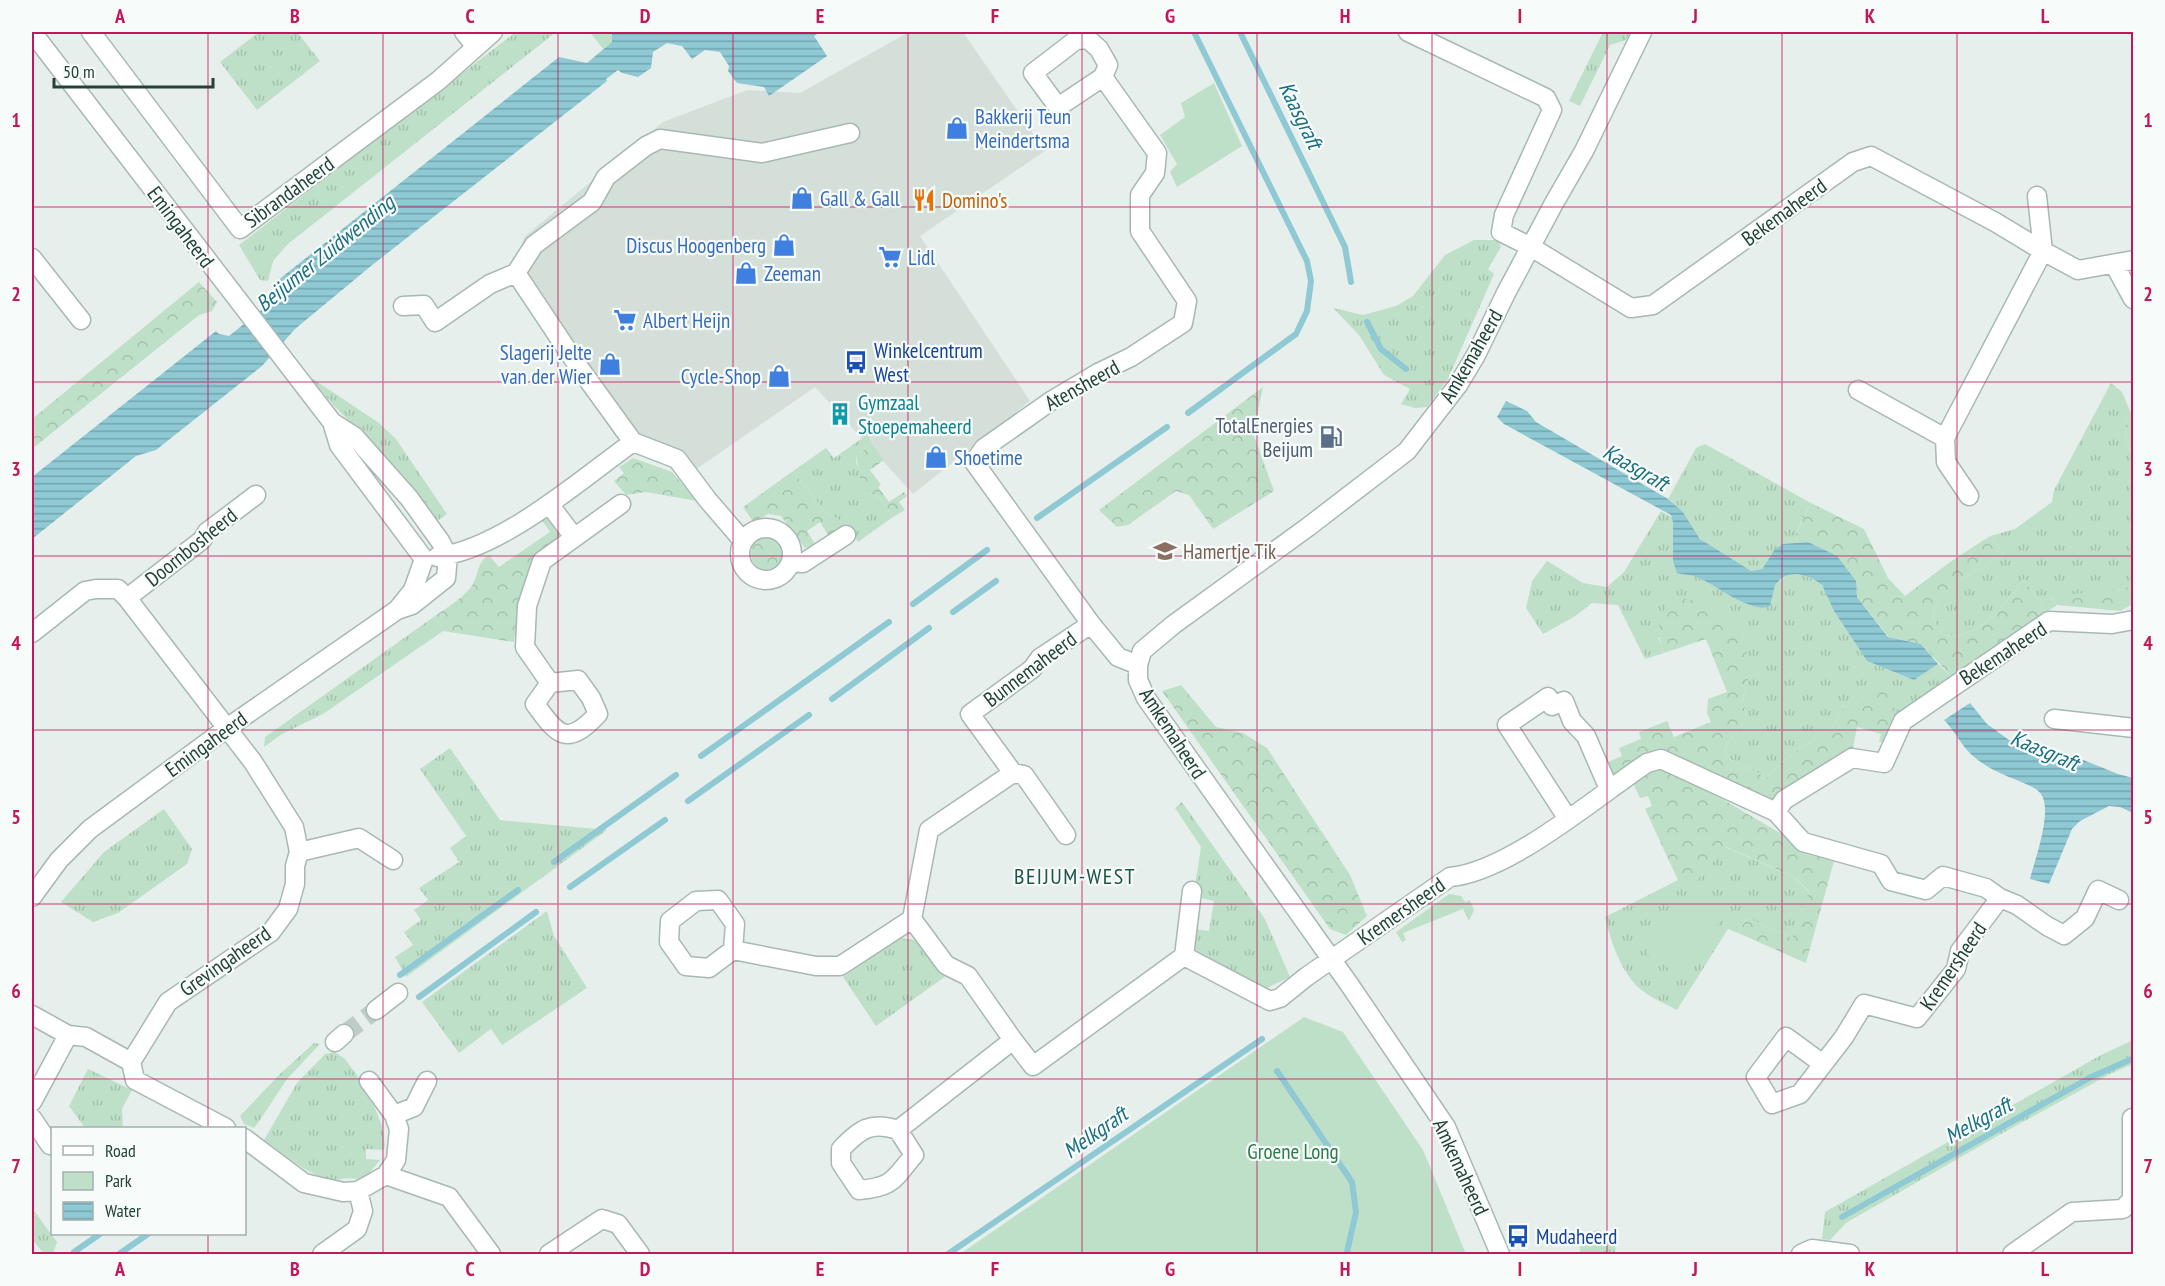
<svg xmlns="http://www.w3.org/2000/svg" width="2165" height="1286" viewBox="0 0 2165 1286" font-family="'PT Sans Narrow',sans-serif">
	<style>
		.built { fill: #d4dfda }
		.grass { fill: url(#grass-tufts) }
		.forest { fill: url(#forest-crowns) }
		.green { fill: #bfe0c8 }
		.water { fill: url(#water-rules) }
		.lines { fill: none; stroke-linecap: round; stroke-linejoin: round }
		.stream { stroke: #8ec9d4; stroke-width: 6 }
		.minor-tunnel { stroke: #bfccc8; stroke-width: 18; stroke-dasharray: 18 9; stroke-linecap: butt }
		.minor-casing { stroke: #a8b8b2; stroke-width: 21 }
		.minor { stroke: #fff; stroke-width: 18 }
		.grid { fill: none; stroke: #c2185b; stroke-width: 1.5; stroke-opacity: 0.55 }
		.labels { text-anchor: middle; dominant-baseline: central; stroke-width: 4.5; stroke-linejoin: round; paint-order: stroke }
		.shop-label { font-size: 21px; fill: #366cbe; stroke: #f7fbf9; text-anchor: start }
		.street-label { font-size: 21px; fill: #24423a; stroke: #f7fbf9 }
		.food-label { font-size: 21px; fill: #c56008; stroke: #f7fbf9; text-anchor: start }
		.transit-label { font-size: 21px; fill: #164399; stroke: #f7fbf9; text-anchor: start }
		.culture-label { font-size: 21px; fill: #0d838f; stroke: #f7fbf9; text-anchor: start }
		.service-label { font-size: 21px; fill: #4e5e75; stroke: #f7fbf9; text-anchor: end }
		.education-label { font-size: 21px; fill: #785e54; stroke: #f7fbf9; text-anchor: start }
		.park-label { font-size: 21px; fill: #2d7a4b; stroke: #f7fbf9 }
		.water-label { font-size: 22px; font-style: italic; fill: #1c6f80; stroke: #f7fbf9 }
		.neighbourhood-label { font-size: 22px; letter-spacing: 1.5px; fill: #1f5548; stroke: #f7fbf9 }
		.neatline { fill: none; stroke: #c2185b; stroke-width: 2 }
		.grid-label { font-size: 20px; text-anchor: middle; font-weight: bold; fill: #c2185b }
	</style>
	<defs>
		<pattern id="grass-tufts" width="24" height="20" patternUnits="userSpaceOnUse" patternTransform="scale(1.5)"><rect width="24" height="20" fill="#bfe0c8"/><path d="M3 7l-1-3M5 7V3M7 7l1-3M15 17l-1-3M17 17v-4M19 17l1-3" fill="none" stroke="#a4c1ad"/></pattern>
		<pattern id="forest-crowns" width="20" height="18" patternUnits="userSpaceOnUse" patternTransform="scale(1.5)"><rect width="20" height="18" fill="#bfe0c8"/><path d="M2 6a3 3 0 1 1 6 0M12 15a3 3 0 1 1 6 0" fill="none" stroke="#a4c1ad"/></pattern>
		<pattern id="water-rules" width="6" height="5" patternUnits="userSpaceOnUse" patternTransform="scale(1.5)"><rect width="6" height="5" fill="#8ec9d4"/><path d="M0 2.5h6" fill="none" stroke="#74a5ad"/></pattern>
	</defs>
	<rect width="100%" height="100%" fill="#e6efeb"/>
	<path class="built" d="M909,32H963L1045,151L920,236L1030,401L913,494L815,387L695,470L616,437L511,284L524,237L663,122L747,90L800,93Z"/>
	<path class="grass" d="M259,32H297L320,61L257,110L220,62Z
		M516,32H556L288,244L273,261L268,281L260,280L239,245Z
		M590,32H612V42L603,49Z
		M1603,32H1630L1626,40L1610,45L1580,106L1569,101Z
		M1474,240H1498L1501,247L1488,269L1494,274L1448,379L1427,407L1415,408L1401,404L1410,389L1384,375L1359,335L1333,308L1363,315L1396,306L1413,296L1445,255Z
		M310,377L379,423L396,439L447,514L437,521L389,460L335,407Z
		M2111,383L2122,392L2131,413L2127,416L2125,439L2133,456V585L2119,590L2051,597L2057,605L2046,612L2024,579C2005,604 1979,641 1943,635C1938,628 1931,619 1934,610C1941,587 1985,566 2004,554L1990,536L2015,529L2052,502L2054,490Z
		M867,435L872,444L857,455L856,462L870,493L879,497L893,517L858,542L847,524L826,513L793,471L826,448L834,458Z
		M1705,444L1811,503L1796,533L1797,543C1775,544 1773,552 1762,569L1751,571C1735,562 1715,553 1702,540C1689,527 1684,510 1668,499L1696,448Z
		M1661,511L1673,518V561L1678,573L1698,577L1751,606L1771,603V595L1775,585L1788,575L1797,574L1812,578L1822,585L1834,611L1867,661L1914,680L1938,664L1952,677L1894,716V695L1844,706L1834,725L1816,739L1794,752L1765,779L1762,775L1730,759L1724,753L1727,743L1740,728L1746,717L1743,696L1748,679L1743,632L1658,637L1664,653L1645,659L1618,605L1592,603L1574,617L1543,634L1526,608L1532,581L1547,561L1583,583L1607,587L1624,572Z
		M435,616L443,631L323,714L282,734L264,747L265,737Z
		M450,748L500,820L607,830L406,977L395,957L413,945L404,932L421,920L414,910L428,900L419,888L459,862L450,848L466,836L420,769Z
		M1182,802L1265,919L1290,977L1265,989L1192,954L1195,929L1209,931L1214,901L1201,898L1202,888L1195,886L1201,847L1175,808Z
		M164,809L192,849L187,864L118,913L93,922L61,902L104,852Z
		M1725,847L1794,877L1809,892L1792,938L1747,918L1738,933L1728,929L1677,1010C1666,1004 1654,999 1644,992C1622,976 1611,942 1605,917L1680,879L1696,880Z
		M547,911L554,936L587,988L502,1045L491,1029L459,1053L422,1002Z
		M900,938L922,941L946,976L876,1026L843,977Z
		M2133,1040V1064L2110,1074L2001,1134L1846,1223L1830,1240L1822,1239L1825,1212L2101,1055Z
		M314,1043L320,1044L287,1079L258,1123L254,1128L244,1124L240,1116L280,1074Z
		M335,1052L345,1059L361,1081L362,1089L374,1106L382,1126L385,1146L383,1150L366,1149V1159L380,1160L366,1177L359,1180C347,1175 340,1182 328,1179C304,1173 284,1153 264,1140L297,1083L325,1054Z
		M88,1069L132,1090L122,1109L123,1128H85L69,1106Z
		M32,1208L57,1242L53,1254H44L32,1239Z
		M1596,1230C1610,1231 1618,1240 1615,1254H1581C1577,1242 1584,1234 1596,1230Z"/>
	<path class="forest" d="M199,282L217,302L212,311L199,315L32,449V419Z
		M1263,387L1253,433L1274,491L1213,529L1189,495L1176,491L1128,525L1117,527L1099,510Z
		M2133,412V456L2125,439L2127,415Z
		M872,444L884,460L870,470L881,485L878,487L889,502L904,492L907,496L899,502L905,510L893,517L879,497L870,493L860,478C861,469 856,464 857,455Z
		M633,458L672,472L697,501L646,492L626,495L614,481L624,473L619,467Z
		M793,471L826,513L847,524L828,535L820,522L807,531L815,544L805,548L781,516L768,514L754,523L743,507Z
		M1811,503L1864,529L1888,578L1905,596L1950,562L1990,536L2004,554C1985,566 1941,587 1934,610C1931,619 1938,628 1943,635C1979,641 2005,604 2024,579L2046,612L1952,677L1921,644L1889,637L1857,597L1856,581L1808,542L1797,543L1796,534Z
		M549,513L561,531L559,541L519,604L514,642L443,631L435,616C448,607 465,597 473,584C479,573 477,562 489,555L499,567L550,532L541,519Z
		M751 554a17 17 0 1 1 34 0a17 17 0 1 1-34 0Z
		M2133,585V604L2120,611L2057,605L2051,596L2119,590Z
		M1682,598L1703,603L1733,619L1743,632L1748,660V679L1743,696L1746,717L1740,728L1727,743L1724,753L1730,759L1762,775L1765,779L1794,752L1816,739L1834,725L1844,706L1866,691H1888L1895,695L1894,716L1889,741L1879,742L1881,734L1857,727L1853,748L1770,801L1661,749L1615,774L1611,772L1608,762L1622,756L1619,748L1641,739L1639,732L1667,721L1674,737L1711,722L1707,713L1708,699L1727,692L1706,639L1664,653C1655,630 1658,620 1671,599Z
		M1181,685L1216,727L1243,733L1267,748L1350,875L1367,916L1346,935L1330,929L1162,691Z
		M1654,769H1661L1695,783L1787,837L1806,854L1834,861L1806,963L1738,933L1747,918L1792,938L1809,891L1794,877L1726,847L1697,880L1688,883L1678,880L1645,809L1652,806L1648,796L1640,798L1633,783Z"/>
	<path class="green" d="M1214,83L1242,146L1177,187L1170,172L1177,164L1160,135L1185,117L1181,103Z
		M1689,890L1725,913L1684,978L1647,954Z
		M1449,894L1461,896L1465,902L1470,900L1474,910L1469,921L1463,909L1403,933L1406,940L1402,942L1396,932Z
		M1304,1017L1343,1032L1423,1150L1466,1254H960Z"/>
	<path class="water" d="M612,32H820L814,36L827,56L769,96L764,87L737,83L728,71L729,66L720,52L705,50L692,59L682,46L667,43L653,52L651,68L638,77L622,73L618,70L606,79L607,81L371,266L295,329L262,366L156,450L136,456L32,539V477L216,331L219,334L229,336L275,299L277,281L559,57L587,63L612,42Z
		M1506,401L1527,411L1536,422L1668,499L1682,511L1700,539L1751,571L1762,569L1775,549L1783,544L1808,542L1837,556L1856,581L1857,597L1888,637L1921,644L1938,664L1914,680L1867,661L1834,611L1822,585L1812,578L1797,574L1788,575L1781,579L1775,585L1770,606C1754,615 1717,586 1701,579C1694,575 1685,575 1677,573L1673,561V522L1671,515L1504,424L1497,417Z
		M1970,703L1987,724L2009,740L2076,757L2118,774L2133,778V813L2120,807L2109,806L2080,821L2072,829L2049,884L2030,879C2035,859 2053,811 2041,794C2037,789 2031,786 2026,784C2007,776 1989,770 1973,756C1962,747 1955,731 1944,720Z"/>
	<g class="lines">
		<path class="stream" d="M1240,32L1345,247L1351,282
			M1367,322L1381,349L1406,369
			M1188,413L1296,334L1307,311L1311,281L1307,261L1194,32
			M1037,518L1167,427
			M913,604L987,550
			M953,612L996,581
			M832,699L929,628
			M701,756L889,622
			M688,801L809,715
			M554,862L676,775
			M570,887L665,820
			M400,975L518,890
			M419,997L536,912
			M1277,1071L1352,1182L1356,1212L1347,1252L1349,1254
			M1842,1217L2091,1077L2134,1058
			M74,1252L100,1234
			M119,1254L148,1234
			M948,1254L1262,1039"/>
		<path class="minor-tunnel" d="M344,1034L376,1010"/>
		<g class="minor-casing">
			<path id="minor" d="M32,32L332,422L354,436L409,498L440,541L448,556L446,578L412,605L397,610
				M91,32L240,229L438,81L493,32
				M464,32L476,47
				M1408,32L1546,98L1552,110L1504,215L1501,232L1531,247L1631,308L1653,305L1853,162L1871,156L1995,222L2043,251L2037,196
				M1103,77L1108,65L1099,49L1088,39L1076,40L1033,73L1058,107L1103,77L1157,153L1155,173L1140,195V231L1187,301L1183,323L1131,357L1098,373L1051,401L984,448L974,462L1091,624L1118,657L1138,665
				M32,258L81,320
				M2114,264L2133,299
				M516,273L578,366L633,442
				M403,306L424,305L435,322L490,284L516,273L534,245L592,202L606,177L646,146L660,139L762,153L850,133
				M1858,390L1945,438L2043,251L2078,270L2134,260
				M332,422L339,445L424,559
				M1945,438L1946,462L1969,496
				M633,442L677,459L707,499L743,541
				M549,504L574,537
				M740 554a26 26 0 1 1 52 0a26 26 0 1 1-52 0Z
				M437,557C502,549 580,480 633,442
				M791,562L803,563L846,535
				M127,598L253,762L294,827L299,852L295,866V884L288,909L271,932L168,1002L131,1062
				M32,633L85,591L96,589H118L127,598L202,540L207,532L256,495
				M578,680L591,698L598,714C567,747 558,736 535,704L550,683Z
				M550,683L525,647L527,606L542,561L621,504
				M2054,719L2134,728
				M1013,773L1024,775L1066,835
				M1776,812L1803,842L1881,864L1891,881L1926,890L1943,876L1986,888L2000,898L2017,905L2047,926L2064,935L2085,918L2098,890L2119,900
				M1568,819L1507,725L1548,697L1552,706L1564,701L1572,721L1586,736L1609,789
				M299,852L359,838L393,860
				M32,897L59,860L90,829L227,728L397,610L413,590L424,559
				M733,950L735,924L718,900L696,901L670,921L669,942L686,966L709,968L733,950L816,966H840L912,919
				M1184,956L1270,1001L1280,998L1306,977L1450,877C1509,872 1596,797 1647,763L1661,759L1776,812L1784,800L1852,758L1884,763L1903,721L2049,621L2112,624L2134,620
				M376,1010L398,993
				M32,1015L68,1035L86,1037L131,1062L135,1080L226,1128
				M1013,1040L1033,1066L1184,956L1192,891
				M335,1042L344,1034
				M1823,1064L1786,1037L1756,1077L1772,1104L1800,1094L1844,1037L1864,1004L1917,1018L1956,969L1960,951L2000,898
				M32,1102L68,1035
				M394,1115L414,1107L427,1081
				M32,1118L50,1145
				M898,1130L914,1155C893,1180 893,1187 859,1190L841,1163V1149C860,1129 871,1121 898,1130L1013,1040L968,976L946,965L912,919L929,830L1013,773L970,714L1032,669L1040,658L1091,624
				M244,1138L304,1183L343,1192L358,1191L386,1175L396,1160L399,1129L394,1115L369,1081
				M386,1175L449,1197L491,1254
				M322,1254L357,1229L363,1211L358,1191
				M549,1254L602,1219L618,1224L640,1254
				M1500,1254L1446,1127L1349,984L1146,698L1138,680V665L1142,651L1173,625L1308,527L1407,451L1458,385L1476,355L1506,293L1553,205L1584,151L1642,32
				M1801,1254L1812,1249L1850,1254
				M2012,1254L2072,1212L2123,1209L2132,1199V1118"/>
		</g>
		<use href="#minor" class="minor"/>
	</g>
	<path class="grid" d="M208,32V1128M383,32V1254M558,32V1254M733,32V1254M908,32V1254M1082,32V1254M1257,32V1254M1432,32V1254M1607,32V1254M1782,32V1254M1957,32V1254M32,207H2134M32,382H2134M32,556H2134M32,730H2134M32,904H2134M32,1079H2134M208,1234V1254"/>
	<defs>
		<g id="shop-bare" transform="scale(1.8)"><path d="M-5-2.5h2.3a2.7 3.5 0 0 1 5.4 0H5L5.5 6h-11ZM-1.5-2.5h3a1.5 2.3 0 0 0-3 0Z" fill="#3f7fe0" stroke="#f7fbf9" stroke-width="2.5" paint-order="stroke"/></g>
		<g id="restaurant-bare" transform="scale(1.8)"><path d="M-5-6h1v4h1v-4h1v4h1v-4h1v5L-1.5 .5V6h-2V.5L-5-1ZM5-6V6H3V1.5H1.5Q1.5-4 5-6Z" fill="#e8710a" stroke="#f7fbf9" stroke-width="2.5" paint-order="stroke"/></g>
		<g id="supermarket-bare" transform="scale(1.8)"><path d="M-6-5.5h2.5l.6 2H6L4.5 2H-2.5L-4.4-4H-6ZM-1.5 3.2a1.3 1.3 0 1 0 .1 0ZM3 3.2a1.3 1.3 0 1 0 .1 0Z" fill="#3f7fe0" stroke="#f7fbf9" stroke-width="2.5" paint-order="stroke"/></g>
		<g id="bus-bare" transform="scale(1.8)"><path d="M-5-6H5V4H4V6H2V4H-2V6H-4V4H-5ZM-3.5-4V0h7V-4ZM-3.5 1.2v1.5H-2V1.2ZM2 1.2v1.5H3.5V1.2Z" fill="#1a4fb4" stroke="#f7fbf9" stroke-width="2.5" paint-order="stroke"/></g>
		<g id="building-bare" transform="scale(1.8)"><path d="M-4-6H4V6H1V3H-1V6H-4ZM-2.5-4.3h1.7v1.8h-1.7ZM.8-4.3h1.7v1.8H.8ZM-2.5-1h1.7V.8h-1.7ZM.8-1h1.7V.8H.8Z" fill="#0f9aa8" stroke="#f7fbf9" stroke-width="2.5" paint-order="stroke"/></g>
		<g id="fuel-bare" transform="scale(1.8)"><path d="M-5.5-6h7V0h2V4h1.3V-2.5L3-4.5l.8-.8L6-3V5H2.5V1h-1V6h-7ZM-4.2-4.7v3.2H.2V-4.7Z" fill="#5c6f8a" stroke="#f7fbf9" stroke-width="2.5" paint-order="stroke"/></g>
		<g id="school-bare" transform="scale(1.8)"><path d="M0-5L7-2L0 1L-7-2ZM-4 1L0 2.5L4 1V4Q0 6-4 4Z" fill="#8d6e63" stroke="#f7fbf9" stroke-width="2.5" paint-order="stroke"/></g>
	</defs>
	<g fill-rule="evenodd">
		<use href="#shop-bare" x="957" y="128"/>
		<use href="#shop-bare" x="802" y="198"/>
		<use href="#restaurant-bare" x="924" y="200"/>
		<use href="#shop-bare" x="784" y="245"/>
		<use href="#supermarket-bare" x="890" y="257"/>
		<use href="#shop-bare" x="746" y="273"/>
		<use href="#supermarket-bare" x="625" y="320"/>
		<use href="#bus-bare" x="856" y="362"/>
		<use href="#shop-bare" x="610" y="364"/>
		<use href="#shop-bare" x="779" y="376"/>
		<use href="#building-bare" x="840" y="414"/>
		<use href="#fuel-bare" x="1331" y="437"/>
		<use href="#shop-bare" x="936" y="457"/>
		<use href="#school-bare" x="1165" y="551"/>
		<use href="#bus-bare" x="1518" y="1236"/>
	</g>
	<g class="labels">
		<g class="shop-label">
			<text x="975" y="116">Bakkerij Teun<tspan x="975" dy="24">Meindertsma</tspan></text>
			<text x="820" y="198">Gall &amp; Gall</text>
			<text x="766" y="245" text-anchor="end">Discus Hoogenberg</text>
			<text x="908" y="257">Lidl</text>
			<text x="764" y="273">Zeeman</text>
			<text x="643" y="320">Albert Heijn</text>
			<text x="592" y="352" text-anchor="end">Slagerij Jelte<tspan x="592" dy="24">van der Wier</tspan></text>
			<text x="761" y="376" text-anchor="end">Cycle-Shop</text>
			<text x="954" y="457">Shoetime</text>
		</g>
		<g class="street-label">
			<text transform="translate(289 192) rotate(-36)">Sibrandaheerd</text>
			<text transform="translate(1784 212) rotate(-36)">Bekemaheerd</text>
			<text transform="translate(181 227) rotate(53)">Emingaheerd</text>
			<text transform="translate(1471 356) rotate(-60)">Amkemaheerd</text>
			<text transform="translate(1082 385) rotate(-29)">Atensheerd</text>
			<text transform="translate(191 547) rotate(-39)">Doornbosheerd</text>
			<text transform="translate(2003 653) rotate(-33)">Bekemaheerd</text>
			<text transform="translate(1030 669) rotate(-37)">Bunnemaheerd</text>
			<text transform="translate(1173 733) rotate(57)">Amkemaheerd</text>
			<text transform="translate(206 744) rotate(-36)">Emingaheerd</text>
			<text transform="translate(1401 911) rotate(-35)">Kremersheerd</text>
			<text transform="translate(225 961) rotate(-35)">Grevingaheerd</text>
			<text transform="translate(1953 966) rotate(-56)">Kremersheerd</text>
			<text transform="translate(1461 1167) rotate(65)">Amkemaheerd</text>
		</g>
		<g class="food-label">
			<text x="942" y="200">Domino's</text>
		</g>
		<g class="transit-label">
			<text x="874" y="350">Winkelcentrum<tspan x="874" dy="24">West</tspan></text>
			<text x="1536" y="1236">Mudaheerd</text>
		</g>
		<g class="culture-label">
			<text x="858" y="402">Gymzaal<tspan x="858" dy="24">Stoepemaheerd</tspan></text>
		</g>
		<g class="service-label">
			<text x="1313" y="425">TotalEnergies<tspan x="1313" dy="24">Beijum</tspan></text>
		</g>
		<g class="education-label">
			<text x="1183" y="551">Hamertje Tik</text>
		</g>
		<g class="park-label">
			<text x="1293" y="1151">Groene Long</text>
		</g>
		<g class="water-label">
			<text transform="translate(1301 115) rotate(64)">Kaasgraft</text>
			<text transform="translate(325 253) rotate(-39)">Beijumer Zuidwending</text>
			<text transform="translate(1636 467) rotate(30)">Kaasgraft</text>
			<text transform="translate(2045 750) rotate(23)">Kaasgraft</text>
			<text transform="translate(1978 1120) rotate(-29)">Melkgraft</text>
			<text transform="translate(1095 1132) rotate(-35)">Melkgraft</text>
		</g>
		<g class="neighbourhood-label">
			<text x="1075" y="876">BEIJUM-WEST</text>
		</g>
	</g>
	<rect width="2165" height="1286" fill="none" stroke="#f7fbf9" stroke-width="66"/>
	<rect x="51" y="1127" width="195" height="108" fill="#f7fbf9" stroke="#a3b1ad" stroke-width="1.5"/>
	<rect x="63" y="1146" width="30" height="9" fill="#ffffff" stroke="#a3b1ad" stroke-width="1.5"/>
	<text x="105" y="1157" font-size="18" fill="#24423a">Road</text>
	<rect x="63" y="1172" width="30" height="18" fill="#bfe0c8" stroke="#a3b1ad" stroke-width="1.5"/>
	<text x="105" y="1187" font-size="18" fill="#24423a">Park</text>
	<rect x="63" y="1202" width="30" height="18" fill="url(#water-rules)" stroke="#a3b1ad" stroke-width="1.5"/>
	<text x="105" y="1217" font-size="18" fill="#24423a">Water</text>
	<path d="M54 78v9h159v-9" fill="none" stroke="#24423a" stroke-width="3"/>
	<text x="63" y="78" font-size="18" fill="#24423a" stroke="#f7fbf9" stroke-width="4.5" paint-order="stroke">50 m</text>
	<rect x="33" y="33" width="2099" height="1220" class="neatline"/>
	<g class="grid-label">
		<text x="120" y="23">A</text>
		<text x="295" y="23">B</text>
		<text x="470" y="23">C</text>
		<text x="645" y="23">D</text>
		<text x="820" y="23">E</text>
		<text x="995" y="23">F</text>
		<text x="1170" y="23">G</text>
		<text x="1345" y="23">H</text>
		<text x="1520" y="23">I</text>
		<text x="1695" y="23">J</text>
		<text x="1870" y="23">K</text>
		<text x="2045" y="23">L</text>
		<text x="16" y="127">1</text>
		<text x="2148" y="127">1</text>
		<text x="16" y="301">2</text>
		<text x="2148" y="301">2</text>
		<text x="16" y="476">3</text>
		<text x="2148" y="476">3</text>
		<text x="16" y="650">4</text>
		<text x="2148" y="650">4</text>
		<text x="16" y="824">5</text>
		<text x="2148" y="824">5</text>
		<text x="16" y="998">6</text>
		<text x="2148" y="998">6</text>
		<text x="16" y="1173">7</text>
		<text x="2148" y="1173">7</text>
		<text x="120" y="1276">A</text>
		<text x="295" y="1276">B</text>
		<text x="470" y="1276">C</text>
		<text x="645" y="1276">D</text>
		<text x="820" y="1276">E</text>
		<text x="995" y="1276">F</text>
		<text x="1170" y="1276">G</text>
		<text x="1345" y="1276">H</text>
		<text x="1520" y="1276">I</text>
		<text x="1695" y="1276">J</text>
		<text x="1870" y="1276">K</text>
		<text x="2045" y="1276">L</text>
	</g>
</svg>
